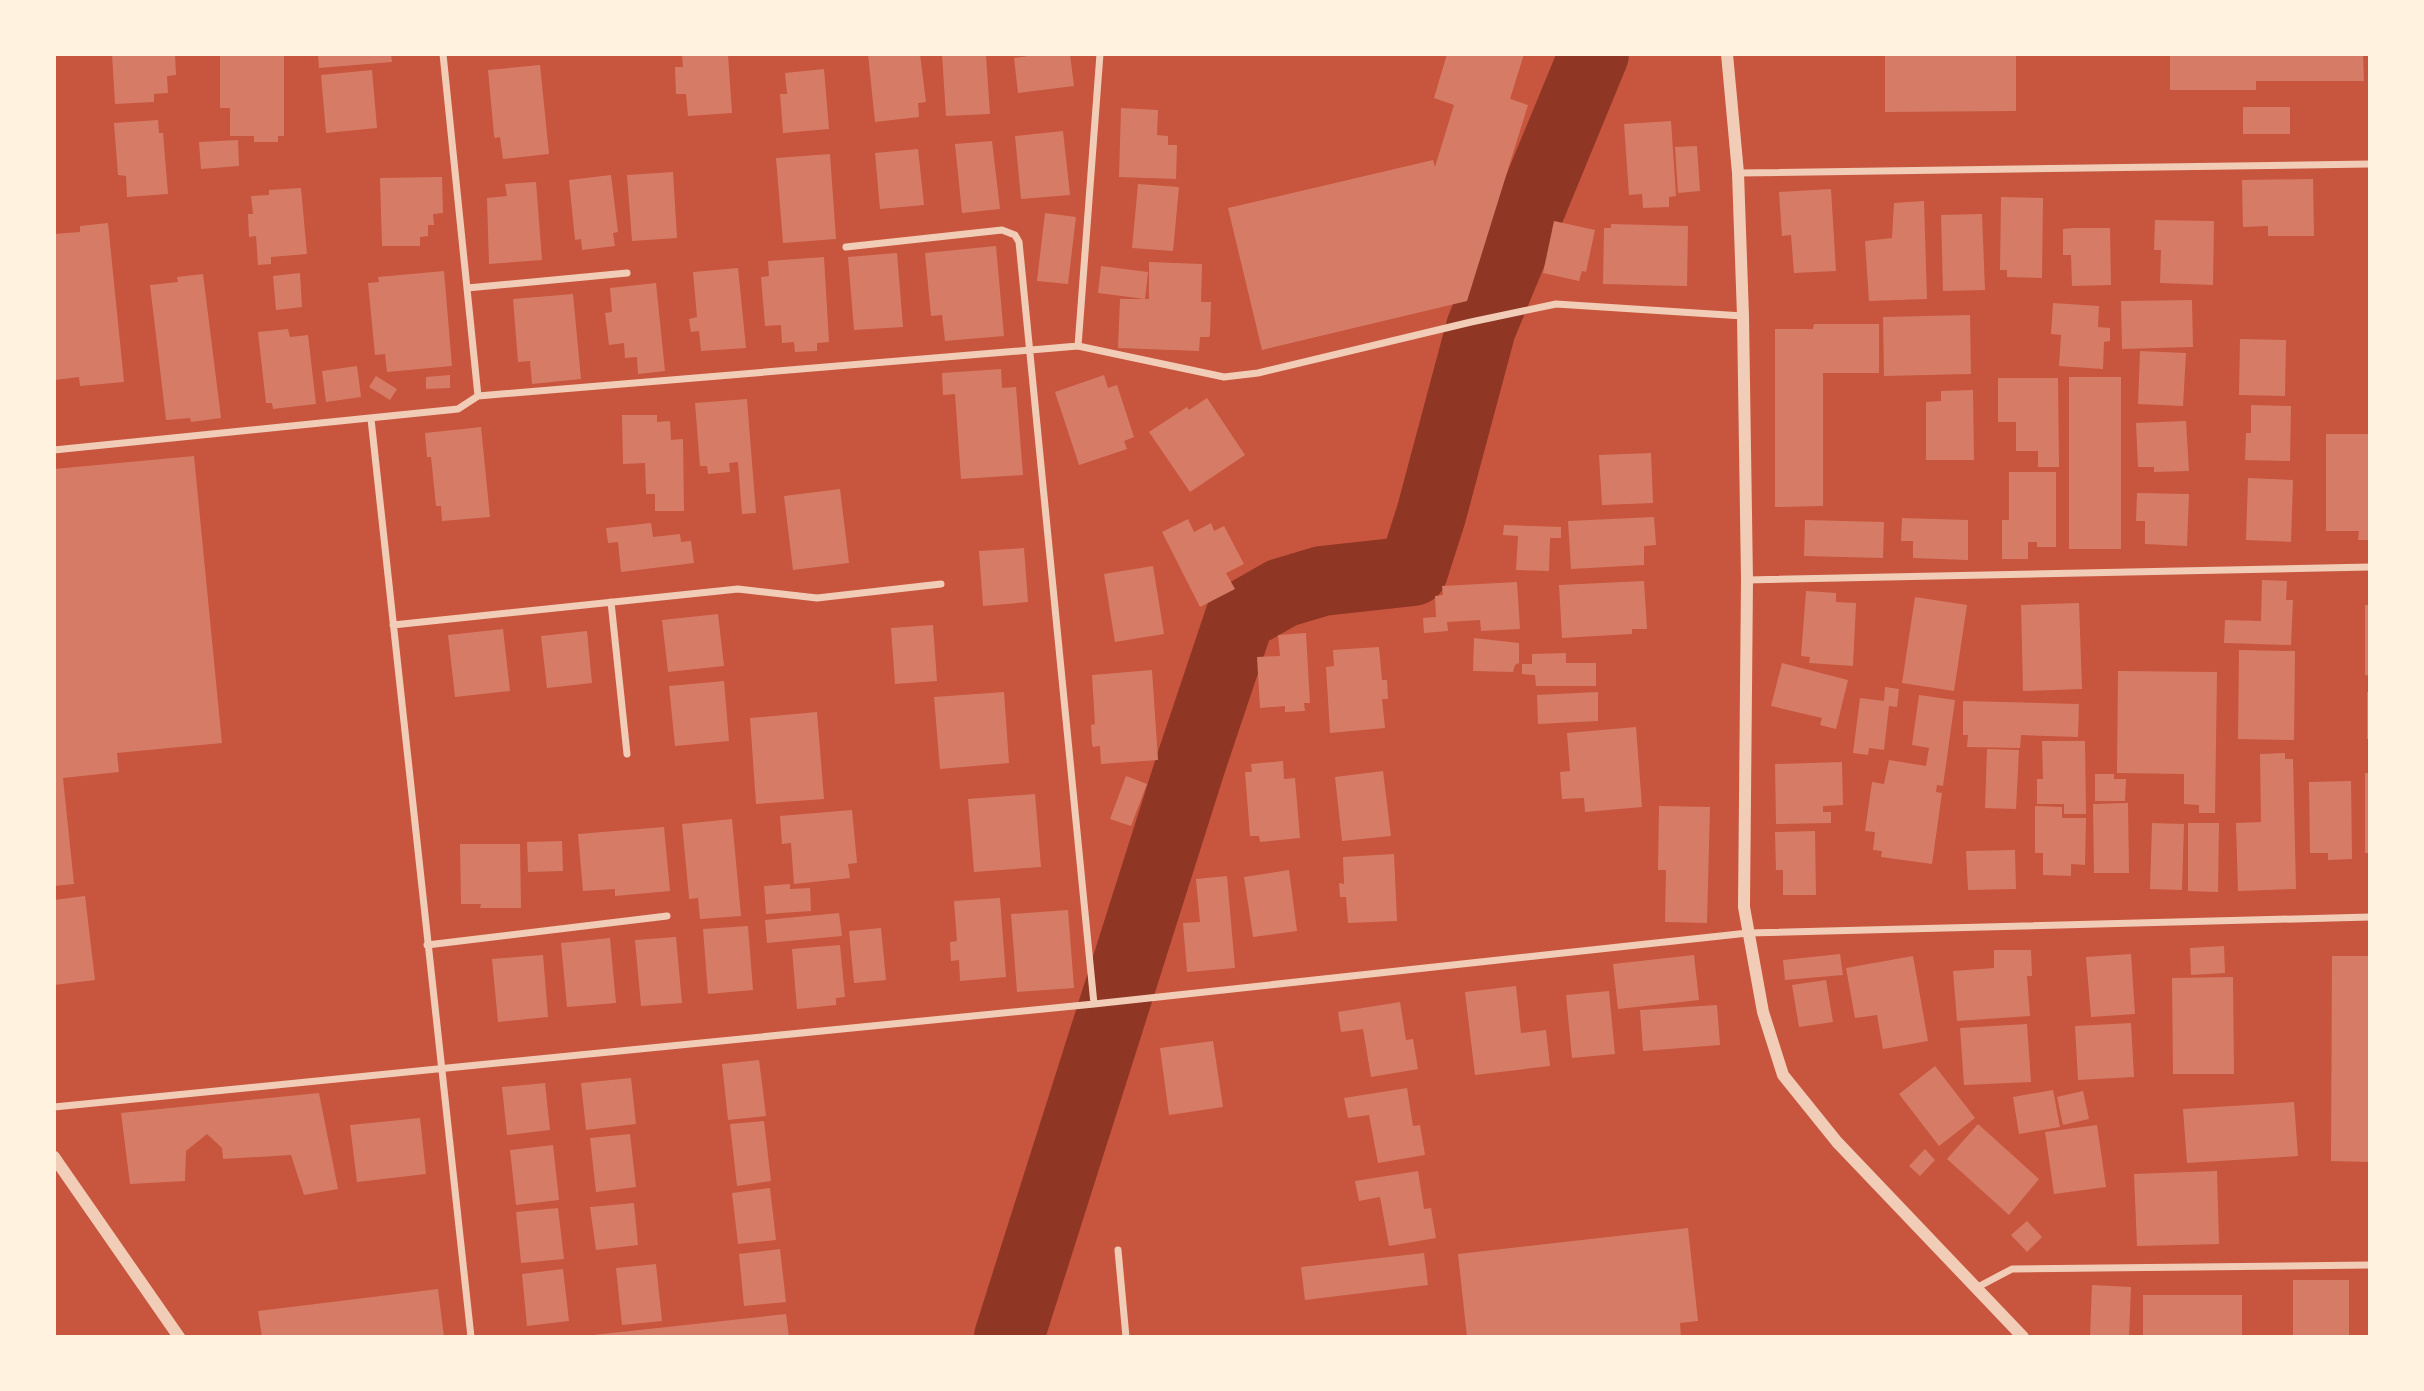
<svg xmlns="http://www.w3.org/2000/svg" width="2424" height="1391" viewBox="0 0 2424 1391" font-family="'Roboto Condensed',sans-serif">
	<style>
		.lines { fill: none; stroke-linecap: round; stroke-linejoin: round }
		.river { stroke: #8f3625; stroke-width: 70 }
		.building { fill: #d67c66 }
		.minor { stroke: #f1ccb7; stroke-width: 7 }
		.tertiary { stroke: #f1ccb7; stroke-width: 12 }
	</style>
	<rect width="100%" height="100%" fill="#c8553d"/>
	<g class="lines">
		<path class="river" d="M1009,1337L1192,760L1240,617L1282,593L1322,581L1413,571L1431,515L1481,328L1594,54"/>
	</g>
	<path class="building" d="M112,54H175L176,75L167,76L168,93L154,94V102L115,104Z
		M220,54H284V136H278V142H254V136H230V108H220Z
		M318,54H391L392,62L319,68Z
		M728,54L732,113L688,116L686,94H676L675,67H683L682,55Z
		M868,54H920L926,102L918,103L919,117L875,122Z
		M942,54L986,55L990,114L946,116Z
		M1042,54H1070L1074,86L1018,93L1014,58Z
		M1447,54H1524L1510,99L1528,105L1467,301L1262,350L1228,208L1433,160L1435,167L1454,105L1434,98Z
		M1885,54H2016V111L1885,112Z
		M2170,54H2363L2364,81H2256V90H2170Z
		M540,65L549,154L503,159L500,137L495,138L494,135L488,70Z
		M824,69L829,129L783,133L780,94H787L785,73Z
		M372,70L377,128L326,133L321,75Z
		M2243,107H2290V134H2243Z
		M1121,108L1158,110L1157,135L1168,136V145H1177L1176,179L1119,177Z
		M158,120L159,133H163L168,194L127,197L126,176L118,175L114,123Z
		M1671,121L1676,196L1669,197V207L1643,208L1642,194L1629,195L1624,124Z
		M1063,131L1070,195L1021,199L1015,136Z
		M238,140L239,166L201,169L199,142Z
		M992,141L1000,209L962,213L955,144Z
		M1697,146L1700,191L1678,193L1675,147Z
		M918,149L924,205L880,209L875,153Z
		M830,154L836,239L783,243L776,158Z
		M673,172L677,238L632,241L627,175Z
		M611,175L618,232L613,233L615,246L582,250L581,239L575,240L569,180Z
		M442,177L443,213L433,214L434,225H428V236L420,237V246H382L380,178Z
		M2313,179L2314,236H2268V226L2243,227L2242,180Z
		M536,182L542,260L489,264L487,198L507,196L505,184Z
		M1138,184L1179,187L1173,251L1132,248Z
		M301,188L307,254L271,257V264L258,265L256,236L249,237L248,214H253L251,196L269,195V190Z
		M1831,189L1836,271L1794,273L1791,235L1782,236L1779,192Z
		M2001,197L2043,198L2042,278L2007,277V270H2000Z
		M1924,201L1927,299L1869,301L1865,241L1892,238L1894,203Z
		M1045,213L1076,217L1068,284L1037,281Z
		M1982,214L1985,290L1943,291L1941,215Z
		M2155,220L2214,221L2213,285L2160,283L2161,250H2154Z
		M1554,221L1595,230L1586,272L1582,271L1579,281L1543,273Z
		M108,223L124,382L80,386L79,377L55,380L54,234L80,232V226Z
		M1611,224L1688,226L1687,286L1603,284L1604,228H1611Z
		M2073,228H2110L2111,285L2072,286L2071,255H2063V229Z
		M996,246L1004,336L945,341L942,315L931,316L925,253Z
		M897,253L903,327L854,330L848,257Z
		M824,257L829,342L817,343V351L795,352L794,342L782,343L781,325L765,326L761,277L769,276L768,261Z
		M1149,262L1202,264L1201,302H1211L1210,335L1209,337H1200L1199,351L1118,348L1120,299H1149Z
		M1101,266L1148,272L1145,299L1098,293Z
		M738,268L746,348L701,351L699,331L691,332L689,319L697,317L693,272Z
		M444,271L452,366L387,372L385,354L375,355L368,283L379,282L378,277Z
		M300,273L302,307L276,310L273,276Z
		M203,274L221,418L191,422L190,418L166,420L150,285L178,282L177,277Z
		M656,283L665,371L638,374L637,357L625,358L624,343L609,345L605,313L612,312L610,288Z
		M573,294L581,379L532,384L530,361L518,362L513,299Z
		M2192,300L2193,347L2122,349L2121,301Z
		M2053,303L2099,306L2098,327L2110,328V341L2104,342L2103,369L2059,366L2061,335L2051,334Z
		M1970,315L1971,374L1884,376L1883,317Z
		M1814,324H1879V373H1823V506L1775,507V329H1813Z
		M288,329L290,337L308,335L316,404L273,409L272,403H266L258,332Z
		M2240,339L2286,340L2285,396L2239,395Z
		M2140,351L2186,353L2183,406L2138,404Z
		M357,366L361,397L326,402L322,371Z
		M1001,369L1002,388L1016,387L1023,475L961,479L955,394L943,395L942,373Z
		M450,375V388L426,389V377Z
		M1104,375L1108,388L1117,385L1134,437L1124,441L1127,449L1079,465L1055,392Z
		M376,376L397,389L390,400L369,387Z
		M2069,377H2121V549H2069Z
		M1998,378H2058L2059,467H2038V451H2016V422H1998Z
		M1973,390L1974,460H1926V402L1941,401V391Z
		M1207,398L1245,455L1190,492L1149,432L1187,407L1189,410Z
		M747,399L756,513L742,514L738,462L729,463L730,472L708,474L707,466H700L695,403Z
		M2251,405L2291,406L2290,461L2245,460L2246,433H2251Z
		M622,415H657V422L670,421L671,440L683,439L684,511H655V494H646L645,463L623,464Z
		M2186,421L2189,471L2154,472V467H2138L2136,423Z
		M481,427L490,517L442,521L441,506H436L431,457H427L425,433Z
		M2326,434H2370V540H2358L2359,531H2326Z
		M1651,453L1653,503L1602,505L1599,455Z
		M194,456L222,743L117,753L119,772L63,778L74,884L54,886V469Z
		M2009,472H2056V547H2037V542H2028V559H2002V520H2009Z
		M2248,478L2293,480L2291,542L2246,540Z
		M840,489L849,563L793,570L784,496Z
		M2137,493L2189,494L2187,546L2145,544V521H2136Z
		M1654,517L1656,545L1644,546V565L1571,569L1568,521Z
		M1902,518L1968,520V560L1913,558V541H1901Z
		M1188,519L1194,532L1211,523L1214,531L1224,526L1244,564L1226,573L1235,589L1200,607L1162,532Z
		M1805,520L1884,522L1883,558L1804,556Z
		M651,523L653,537L680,534L681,542L691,541L694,563L621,572L618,542L608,543L606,528Z
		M1504,525L1561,527V538H1550L1549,571L1516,570L1518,536L1503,535Z
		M1024,548L1028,602L983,606L979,551Z
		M1153,566L1164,634L1115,642L1104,574Z
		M2262,580L2287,581L2286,600H2293L2291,645L2224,643L2225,620L2261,621Z
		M1644,581L1647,629H1632V634L1562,638L1559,585Z
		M1517,582L1520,629L1481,631L1480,620L1447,622L1448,631L1424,633L1423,618L1436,617L1435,596L1443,595L1442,586Z
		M1806,591L1836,593V602L1856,603L1853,666L1809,663L1810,657L1801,656Z
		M1915,597L1967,605L1954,691L1902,683Z
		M2079,603L2082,689L2023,691L2021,605Z
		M2365,605H2370V676L2365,675Z
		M718,614L724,666L668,672L662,620Z
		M933,625L937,681L895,684L891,628Z
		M503,629L510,691L455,697L448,635Z
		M587,631L592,683L547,688L541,636Z
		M1306,633L1310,703H1304L1305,711L1285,712V706L1260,708L1257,657L1280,656L1278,635Z
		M1474,638L1519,643V663L1515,665L1513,672L1473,671Z
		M1379,647L1382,680H1387L1388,699H1382L1385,728L1330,733L1326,667L1334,666L1333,650Z
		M2239,650L2295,651L2294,740L2238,739Z
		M1566,653V663H1596V686H1536L1535,675L1522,674V664H1532V654Z
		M1782,663L1848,680L1836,729L1820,725L1822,718L1771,706Z
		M1152,670L1158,760L1101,764L1100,746L1093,747L1092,744L1091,725L1095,724L1092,675Z
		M2118,671L2217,672L2215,813H2199V805L2184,804V774L2117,773Z
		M724,681L729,741L675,746L669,686Z
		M1885,687L1899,689L1897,707L1889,706L1884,750L1869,748L1868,755L1853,753L1860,698L1884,701Z
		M1004,692L1009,763L940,769L934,697Z
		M1598,692V721L1538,724L1537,695Z
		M2367,692H2370V739H2367Z
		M1919,695L1955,700L1943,786L1937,785L1936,792L1942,793L1932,864L1881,857L1882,851L1873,850L1875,832L1865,831L1872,782L1884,784L1889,760L1926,766L1929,748L1912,745Z
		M1963,701L2079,704L2078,737L2021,735L2020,748L1967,747L1968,735H1963Z
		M817,712L824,799L756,804L750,718Z
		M1636,727L1642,807L1585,812L1584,798L1562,799L1560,772L1570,771L1567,733Z
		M2042,741H2085L2086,814H2064V804H2037V779H2043Z
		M1987,749L2019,750L2016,809L1985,808Z
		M2285,753V759H2293L2296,889L2238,891L2236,823L2261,822L2260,754Z
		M1283,761L1284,779L1295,778L1300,838L1260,842L1259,836H1250L1245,772H1252L1251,764Z
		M1842,762L1843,805L1823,806V812H1831V823L1776,824L1775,764Z
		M1383,771L1391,836L1342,841L1335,777Z
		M2365,773H2370V853H2365Z
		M2095,774H2114V779H2126L2125,801H2095Z
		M1126,776L1147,784L1131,826L1110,819Z
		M2351,781L2352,859L2328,860V853H2310L2309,782Z
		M1035,794L1041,867L974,872L968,799Z
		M2128,803L2129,873H2094L2093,804Z
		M1659,806L1710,807L1707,923L1665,922L1666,870H1658Z
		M2035,806L2062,807V818H2086L2085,865L2071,864V876L2043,875V853H2035Z
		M852,810L857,863L848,864L850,878L794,884L791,843L782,844L780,816Z
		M732,819L741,916L700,919L698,898L689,899V897L682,824Z
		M2152,823L2184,824L2182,890L2150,889Z
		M2188,823H2219L2218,892L2188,891Z
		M664,827L670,891L615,896V889L583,891L578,834Z
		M1815,831L1816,895H1783V870H1776L1775,832Z
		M562,841L563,871L528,872L527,842Z
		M460,844H520L521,908H480L481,904H461Z
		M2015,850L2016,889L1968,890L1966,851Z
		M1394,854L1397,921L1348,923L1346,897H1340L1339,883L1344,884L1343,857Z
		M1289,870L1297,931L1253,937L1244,877Z
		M1227,876L1235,968L1187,972L1183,923L1200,922L1196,879Z
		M790,884V889L810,888L811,911L766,914L764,886Z
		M85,896L95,980L54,985V900Z
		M1000,898L1006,977L960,981L959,960L951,961L950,944V942L957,941L954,901Z
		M1068,910L1074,988L1017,992L1011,914Z
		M839,913L842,936L767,943L765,920Z
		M748,926L753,990L708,994L703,929Z
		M881,928L886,980L854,983L849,931Z
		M676,937L682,1003L641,1006L635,940Z
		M610,938L616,1003L567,1007L561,943Z
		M840,945L845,997L836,998V1005L797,1009L792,949Z
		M2224,946L2225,973L2191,975L2190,948Z
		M1994,950H2031L2032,976H2027L2030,1016L1957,1021L1953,971L1994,968Z
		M1840,954L1843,975L1785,980L1783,960Z
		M2131,954L2135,1014L2091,1017L2086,957Z
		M543,955L548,1017L498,1022L492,959Z
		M1694,955L1699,1000L1618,1009L1613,964Z
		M1913,956L1928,1041L1883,1049L1877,1015L1855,1018L1846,968Z
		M2332,956H2370V1162L2331,1161Z
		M2233,977L2234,1074H2173L2172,978Z
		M1826,980L1833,1022L1799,1027L1792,985Z
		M1516,986L1521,1033L1546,1030L1550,1066L1475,1075L1465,992Z
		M1609,991L1615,1054L1572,1058L1566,995Z
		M1400,1002L1406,1040L1413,1039L1418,1069L1371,1077L1363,1029L1341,1032L1338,1012Z
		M1717,1005L1720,1045L1643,1051L1640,1010Z
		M2131,1023L2134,1077L2078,1080L2075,1026Z
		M2027,1024L2031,1082L1964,1085L1960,1028Z
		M1213,1041L1223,1107L1169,1115L1160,1048Z
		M759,1060L766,1116L728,1120L722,1064Z
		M1935,1066L1975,1118L1939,1146L1899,1094Z
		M631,1078L636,1124L586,1130L581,1083Z
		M545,1083L550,1130L507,1135L502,1087Z
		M1407,1088L1413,1126L1420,1125L1425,1155L1378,1163L1369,1115L1348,1118L1344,1098Z
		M2053,1090L2060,1127L2019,1134L2013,1097Z
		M2083,1091L2089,1119L2063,1125L2057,1097Z
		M319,1093L338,1189L304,1195L291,1155L223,1159L222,1148L207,1134L186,1151L185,1181L130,1184L121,1113Z
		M2294,1102L2298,1156L2187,1163L2183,1109Z
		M420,1118L426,1174L357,1182L350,1125Z
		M764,1121L771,1181L737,1186L730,1124Z
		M1978,1124L2039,1179L2009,1215L1947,1159Z
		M2097,1125L2106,1187L2054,1194L2045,1132Z
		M630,1134L636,1187L596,1192L590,1138Z
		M553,1145L559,1200L516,1205L510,1150Z
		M1925,1149L1935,1160L1920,1176L1909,1166Z
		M1418,1171L1424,1209L1431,1208L1436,1238L1389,1246L1380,1197L1359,1201L1355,1181Z
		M2217,1171L2219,1244L2137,1246L2134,1174Z
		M770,1188L776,1240L738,1244L732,1193Z
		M634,1203L638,1245L596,1250L590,1207Z
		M558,1208L564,1259L521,1263L516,1212Z
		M2027,1221L2042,1237L2027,1252L2011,1235Z
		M1688,1228L1698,1321L1680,1323L1681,1337H1467L1458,1254Z
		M780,1249L786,1302L744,1306L739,1254Z
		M1424,1253L1428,1285L1305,1300L1301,1267Z
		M656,1264L662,1321L622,1325L616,1268Z
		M563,1269L569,1321L527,1326L522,1274Z
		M2293,1280H2349V1337H2293Z
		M2092,1285L2131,1287L2129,1337H2090Z
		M438,1289L444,1337H262L258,1311Z
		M2143,1295H2242V1337H2143Z
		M786,1314L789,1337H593V1335Z"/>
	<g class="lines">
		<path class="minor" d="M443,54L478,396
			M1738,173L2370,164
			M846,247L1002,230L1015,235L1019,242L1094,1004
			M467,288L627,273
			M1078,346L1100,54
			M371,419L471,1337
			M54,450L458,409L478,396L1078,346L1224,377L1258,373L1471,322L1556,304L1743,316
			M1747,580L2370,567
			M611,602L627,754
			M393,625L738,589L817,598L941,584
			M427,945L667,916
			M54,1107L1094,1004L1748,933L2370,917
			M1118,1250L1126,1337
			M1976,1288L2012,1269L2370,1265"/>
		<path class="tertiary" d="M1727,54L1738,173L1743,316L1747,580L1744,907L1763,1012L1783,1075L1837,1142L2023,1337
			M54,1157L179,1337"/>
	</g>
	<rect width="2424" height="1391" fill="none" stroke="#fff3e0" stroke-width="112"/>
</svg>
